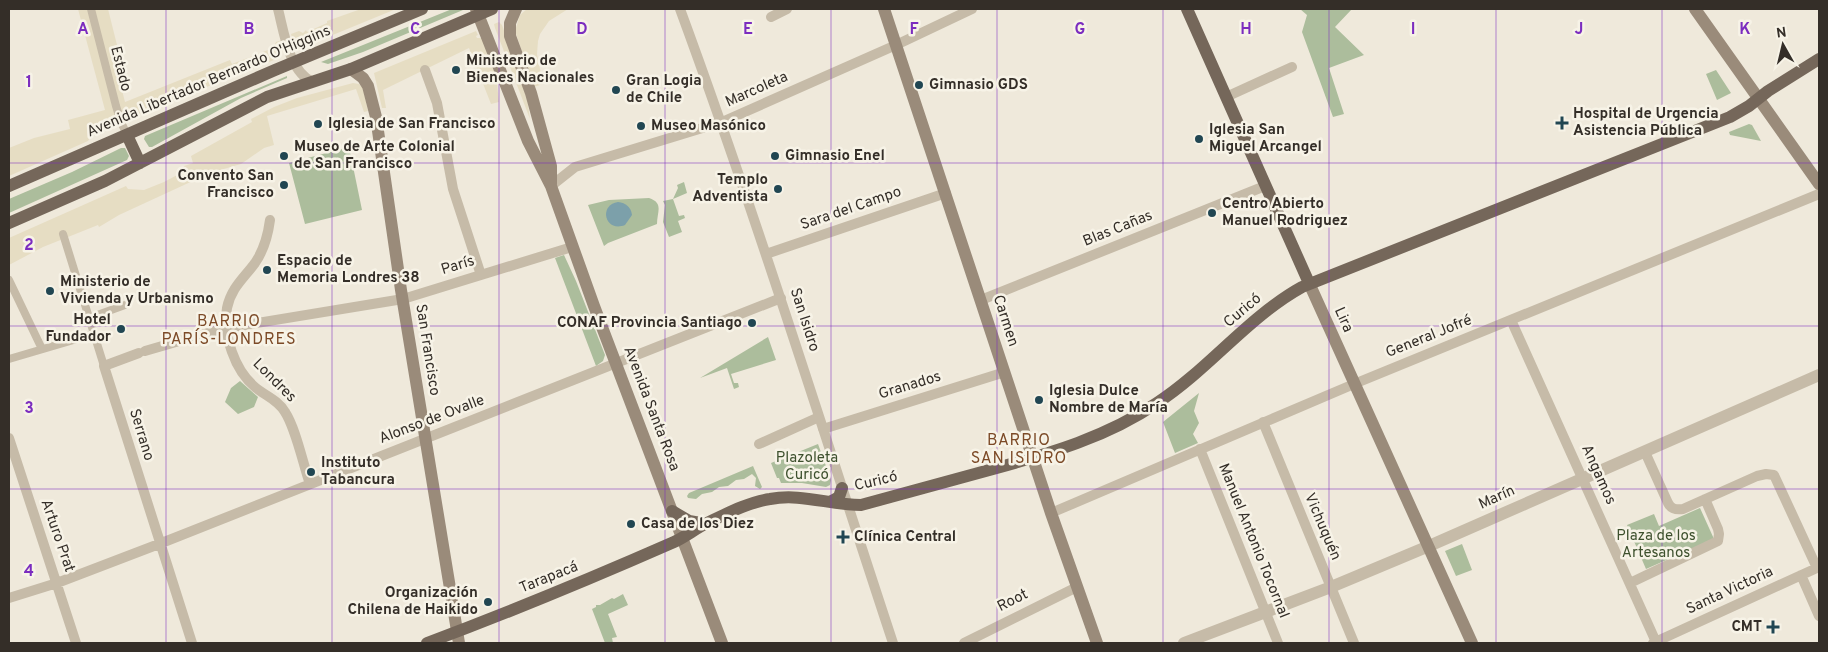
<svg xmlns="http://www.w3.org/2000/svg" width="1828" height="652" viewBox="0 0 1828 652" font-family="Overpass,sans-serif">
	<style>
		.green { fill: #acbd9c }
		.plaza { fill: #e6ddc3 }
		.water { fill: #7ca0aa }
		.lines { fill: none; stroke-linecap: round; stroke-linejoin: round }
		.pedestrian { stroke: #c6bba8; stroke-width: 8 }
		.minor { stroke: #c6bba8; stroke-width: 10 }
		.tertiary { stroke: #c6bba8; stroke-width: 12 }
		.secondary { stroke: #9a8b7a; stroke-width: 12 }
		.primary { stroke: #75675a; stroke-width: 12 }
		.grid { fill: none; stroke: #7b2cbf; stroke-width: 1; stroke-opacity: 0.55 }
		.poi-dot { fill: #214652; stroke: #f7f3e7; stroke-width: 2 }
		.labels { text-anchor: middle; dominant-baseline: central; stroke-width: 5; stroke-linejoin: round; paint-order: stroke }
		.poi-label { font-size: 15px; font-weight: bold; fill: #342e28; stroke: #f7f3e7; text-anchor: start }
		.street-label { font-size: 15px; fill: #342e28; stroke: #f7f3e7 }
		.park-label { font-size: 15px; fill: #3d502d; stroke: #f7f3e7 }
		.neighbourhood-label { font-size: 16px; letter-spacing: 1px; fill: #7c4a27; stroke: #f7f3e7 }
		.grid-label { font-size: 16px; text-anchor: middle; font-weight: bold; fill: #7b2cbf; stroke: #f7f3e7; stroke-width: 5; stroke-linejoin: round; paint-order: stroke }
	</style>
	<rect width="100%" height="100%" fill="#efe9db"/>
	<path class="green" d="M452,9L463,10L363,52L328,64L321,62Z
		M1300,9L1314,10L1315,9H1352L1335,27L1364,55L1329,68L1344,114L1333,117L1302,32L1307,15Z
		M1716,70L1731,93L1717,100L1706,74Z
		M287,76V78L241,98L152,147H149L144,139L145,136Z
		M1749,124L1752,125L1761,141L1730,135L1729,132Z
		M349,147L362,210L305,224L289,163Z
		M121,148H125L129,156L127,160L9,213V199L72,172Z
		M684,182L687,193L673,199L679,216L684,215L685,218L678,221L682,232L669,237L663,222L665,205L663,201L673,199L678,188L677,185Z
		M649,198C664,203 657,212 657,224L608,243L604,246L588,205L609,200Z
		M564,255L576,281L605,355L603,361L596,366L555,258Z
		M768,337L776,360L731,374L734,383H738L739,387L734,389L727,368L700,378Z
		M240,381L258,397L254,407L238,414L225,402L231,388Z
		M1199,393L1194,411L1199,423L1193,434L1198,443L1175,453L1163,422Z
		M818,444L831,480L830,485L826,487L802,483H781L779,478H777L771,463Z
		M753,466L762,487L760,489L755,486L756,478L752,474L744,479L736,480L728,486L719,487L712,492L702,494L696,499L688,498L687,496L689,493Z
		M1700,508L1714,539L1646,569L1627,525L1654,514L1659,526Z
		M1462,544L1472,570L1456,576L1445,551Z
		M623,594L628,605L608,614L617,637L612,638L613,643H605L592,609L596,607V605H600L612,598L614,599Z"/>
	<path class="plaza" d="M78,9H108L117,45L111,47L125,102L230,60L232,64L273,48L276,42L282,40L283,48L279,56L274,60L94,132L88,141L9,176V148L34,138L70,129L68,120L105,110Z
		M361,9H396L301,48H297L294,46L291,34L299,31L303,33L306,30L307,32L327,23V21Z
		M527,9H568L549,21L540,34L538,41L537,54L543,84L534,87L515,31L520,15Z
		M499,22L502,25L526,90L530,119L495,28L494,24Z
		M476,31L478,35L476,36L477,38H482L496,74L499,102L491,104L469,48L383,90L386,108H382L374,73Z
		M353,83L359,84L363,88L368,111L364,112L356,89L267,116L274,145L264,148L241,164L210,173L119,215L99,227L98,225L43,247L9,265V238L126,186L128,189L144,190L164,182L181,173L184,166L193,163L191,156L252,122L251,119L274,107L297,98Z"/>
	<path class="water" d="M618,202C626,203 631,207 632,215L625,225C605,233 598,205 618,202Z"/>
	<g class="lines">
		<path class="pedestrian" d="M91,9L116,106L121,122L127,135
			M63,234L104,366
			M9,280L42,349
			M89,318L125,305
			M9,359L94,334"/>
		<path class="minor" d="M278,9C284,32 289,72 313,82
			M680,9C757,218 823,431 893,643
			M771,17L787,9
			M425,70L437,103L453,189L481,275
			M1226,97L1292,67
			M551,186L575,167L722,122L896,45L972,9
			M270,220C268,235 264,250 255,263C244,278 231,288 227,308C223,335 234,370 256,388C266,396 278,400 285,412C296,429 303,464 310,484
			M766,254L946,193
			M981,300L1265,186
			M1511,320L1656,642
			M145,351L193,337L227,328L403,299L572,247
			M139,353L104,366L192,643
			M1263,422L1354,643
			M823,429L1005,372
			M9,438L76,643
			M759,444L819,417
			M1200,449L1278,643
			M1645,452L1668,503C1671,509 1676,510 1683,509L1757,476L1766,474L1774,475L1817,568
			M1051,513L1354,384L1819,194
			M1801,575L1819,616
			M1630,583L1718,541L1719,534L1718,529L1705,499
			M9,598L57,583L159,544L781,298
			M964,643L1077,587
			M1653,643L1819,567"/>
		<path class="tertiary" d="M1184,643L1331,587L1429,546L1819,375"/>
		<path class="secondary" d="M476,9L528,141L551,186L594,306L722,643
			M516,9L510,23V36L531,93L551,166V184
			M884,9L1051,513L1097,643
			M1695,9L1819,184
			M351,69L363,78L368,86L376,117L401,290L459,643
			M1309,283L1472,643"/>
		<path class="primary" d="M1187,9L1309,283
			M127,135L140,163
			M9,186L275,70L422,9
			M9,223L105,181L267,97L351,69L492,9
			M830,502L839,497L842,488
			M672,511L689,521L706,524
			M427,643C510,612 592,578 674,542C685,537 695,529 707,523C726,514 749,502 770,499C801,493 830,505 861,505C905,493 949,481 993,469C1051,453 1107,437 1157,403C1209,369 1248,317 1302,287L1730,117L1749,106L1768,91L1819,59"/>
	</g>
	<path class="grid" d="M166,9V643M332,9V643M499,9V643M665,9V643M831,9V643M997,9V643M1163,9V643M1329,9V643M1496,9V643M1662,9V643M9,163H1819M9,326H1819M9,489H1819"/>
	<g class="poi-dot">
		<circle cx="456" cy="70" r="5"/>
		<circle cx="919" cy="85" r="5"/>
		<circle cx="616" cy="90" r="5"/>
		<path d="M1559.5 115.5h5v5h5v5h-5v5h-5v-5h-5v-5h5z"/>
		<circle cx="318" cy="124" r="5"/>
		<circle cx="641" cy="126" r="5"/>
		<circle cx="1199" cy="139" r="5"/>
		<circle cx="284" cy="156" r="5"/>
		<circle cx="775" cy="156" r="5"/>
		<circle cx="284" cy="185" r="5"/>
		<circle cx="778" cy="189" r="5"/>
		<circle cx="1212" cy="213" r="5"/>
		<circle cx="267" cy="270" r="5"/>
		<circle cx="50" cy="291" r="5"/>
		<circle cx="752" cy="323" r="5"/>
		<circle cx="121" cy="329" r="5"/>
		<circle cx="1039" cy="400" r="5"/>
		<circle cx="311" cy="472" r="5"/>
		<circle cx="631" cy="524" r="5"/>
		<path d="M840.5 529.5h5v5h5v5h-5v5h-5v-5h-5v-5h5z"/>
		<circle cx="488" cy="602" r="5"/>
		<path d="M1770.5 619.5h5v5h5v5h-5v5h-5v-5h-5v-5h5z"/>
	</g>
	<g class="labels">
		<g class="poi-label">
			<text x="466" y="61">Ministerio de<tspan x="466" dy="17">Bienes Nacionales</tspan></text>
			<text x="626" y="81">Gran Logia<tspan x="626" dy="17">de Chile</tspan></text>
			<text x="929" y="85">Gimnasio GDS</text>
			<text x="1573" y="114">Hospital de Urgencia<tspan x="1573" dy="17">Asistencia Pública</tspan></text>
			<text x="328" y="124">Iglesia de San Francisco</text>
			<text x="651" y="126">Museo Masónico</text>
			<text x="1209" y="130">Iglesia San<tspan x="1209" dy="17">Miguel Arcangel</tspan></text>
			<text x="294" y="147">Museo de Arte Colonial<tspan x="294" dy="17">de San Francisco</tspan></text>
			<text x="785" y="156">Gimnasio Enel</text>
			<text x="274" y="176" text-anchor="end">Convento San<tspan x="274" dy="17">Francisco</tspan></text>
			<text x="768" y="180" text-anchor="end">Templo<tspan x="768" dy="17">Adventista</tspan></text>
			<text x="1222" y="204">Centro Abierto<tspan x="1222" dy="17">Manuel Rodriguez</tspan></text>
			<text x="277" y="261">Espacio de<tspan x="277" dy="17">Memoria Londres 38</tspan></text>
			<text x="60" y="282">Ministerio de<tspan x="60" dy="17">Vivienda y Urbanismo</tspan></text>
			<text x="111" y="320" text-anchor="end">Hotel<tspan x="111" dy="17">Fundador</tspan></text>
			<text x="742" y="323" text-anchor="end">CONAF Provincia Santiago</text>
			<text x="1049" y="391">Iglesia Dulce<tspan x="1049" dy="17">Nombre de María</tspan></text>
			<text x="321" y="463">Instituto<tspan x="321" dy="17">Tabancura</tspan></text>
			<text x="641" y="524">Casa de los Diez</text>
			<text x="854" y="537">Clínica Central</text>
			<text x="478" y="593" text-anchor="end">Organización<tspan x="478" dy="17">Chilena de Haikido</tspan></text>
			<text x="1762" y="627" text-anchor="end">CMT</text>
		</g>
		<g class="street-label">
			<text transform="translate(120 69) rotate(76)">Estado</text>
			<text transform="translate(209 82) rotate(-23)">Avenida Libertador Bernardo O'Higgins</text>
			<text transform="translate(757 90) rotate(-24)">Marcoleta</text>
			<text transform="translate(851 209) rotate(-19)">Sara del Campo</text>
			<text transform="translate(1118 229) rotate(-22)">Blas Cañas</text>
			<text transform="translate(458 266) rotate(-17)">París</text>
			<text transform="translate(1243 311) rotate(-40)">Curicó</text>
			<text transform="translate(804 320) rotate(72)">San Isidro</text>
			<text transform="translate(1343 320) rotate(66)">Lira</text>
			<text transform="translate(1005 321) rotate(72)">Carmen</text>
			<text transform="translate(1429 337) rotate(-22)">General Jofré</text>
			<text transform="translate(427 350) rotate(81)">San Francisco</text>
			<text transform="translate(274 381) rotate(45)">Londres</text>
			<text transform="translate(910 386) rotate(-17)">Granados</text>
			<text transform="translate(651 409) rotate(69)">Avenida Santa Rosa</text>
			<text transform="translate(432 420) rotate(-21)">Alonso de Ovalle</text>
			<text transform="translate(141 435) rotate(73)">Serrano</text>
			<text transform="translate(1598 475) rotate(66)">Angamos</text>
			<text transform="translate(876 482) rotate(-13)">Curicó</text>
			<text transform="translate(1497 498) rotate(-24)">Marín</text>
			<text transform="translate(1322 527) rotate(67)">Vichuquén</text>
			<text transform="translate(57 536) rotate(71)">Arturo Prat</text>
			<text transform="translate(1253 541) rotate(68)">Manuel Antonio Tocornal</text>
			<text transform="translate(549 578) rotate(-22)">Tarapacá</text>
			<text transform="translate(1730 591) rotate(-25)">Santa Victoria</text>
			<text transform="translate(1013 601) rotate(-27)">Root</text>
		</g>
		<g class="park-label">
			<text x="807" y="458">Plazoleta<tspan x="807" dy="17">Curicó</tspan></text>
			<text x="1656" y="536">Plaza de los<tspan x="1656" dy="17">Artesanos</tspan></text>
		</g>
		<g class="neighbourhood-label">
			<text x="229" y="322">BARRIO<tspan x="229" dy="18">PARÍS-LONDRES</tspan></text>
			<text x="1019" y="441">BARRIO<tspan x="1019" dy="18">SAN ISIDRO</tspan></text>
		</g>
	</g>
	<g class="grid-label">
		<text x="83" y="34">A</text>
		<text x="249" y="34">B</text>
		<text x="415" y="34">C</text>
		<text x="582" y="34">D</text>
		<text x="748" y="34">E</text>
		<text x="914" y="34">F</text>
		<text x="1080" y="34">G</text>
		<text x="1246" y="34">H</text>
		<text x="1413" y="34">I</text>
		<text x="1579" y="34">J</text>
		<text x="1745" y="34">K</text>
		<text x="29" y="87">1</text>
		<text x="29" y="250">2</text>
		<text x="29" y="413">3</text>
		<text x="29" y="576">4</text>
	</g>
	<rect width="1828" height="652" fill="none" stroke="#342e28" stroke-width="20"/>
	<g transform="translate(1783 45) rotate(352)" stroke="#f7f3e7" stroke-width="4" paint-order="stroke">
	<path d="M0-4L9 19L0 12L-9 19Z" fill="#342e28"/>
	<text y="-8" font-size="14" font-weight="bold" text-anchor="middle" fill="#342e28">N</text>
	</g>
</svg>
